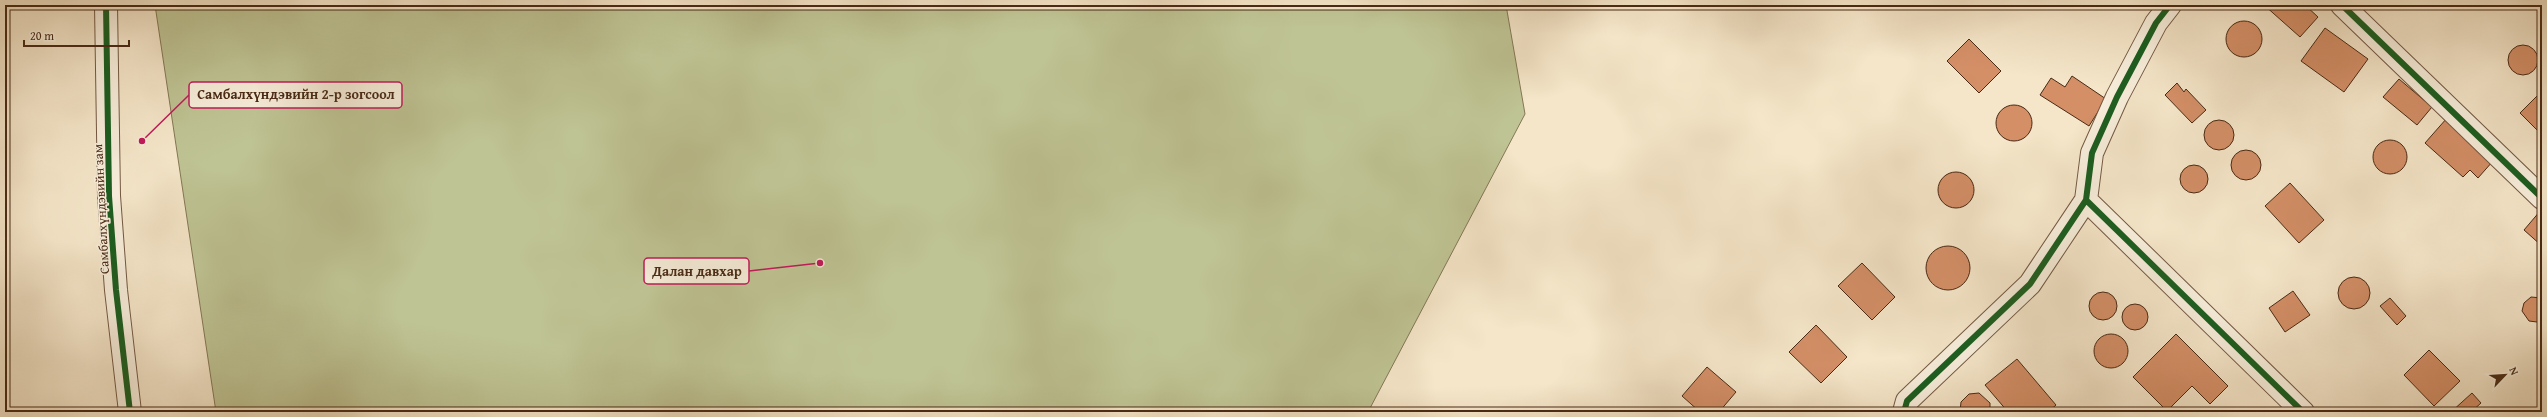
<svg xmlns="http://www.w3.org/2000/svg" width="2547" height="417" viewBox="0 0 2547 417" font-family="'Gentium Book Plus',serif">
	<style>
		.green { fill: #bfc494; stroke: #847754 }
		.building { fill: #d48f67; stroke: #492a15 }
		.lines { fill: none; stroke-linecap: round; stroke-linejoin: round }
		.minor-casing { stroke: #745942; stroke-width: 24 }
		.tertiary-casing { stroke: #745942; stroke-width: 24 }
		.minor { stroke: #f8efdc; stroke-width: 22 }
		.tertiary { stroke: #f8efdc; stroke-width: 22 }
		.cycleway-casing { stroke: #f8efdc; stroke-width: 8 }
		.cycleway { stroke: #1b5e20; stroke-width: 6 }
		.labels { text-anchor: middle; dominant-baseline: central; stroke-width: 3; stroke-linejoin: round; paint-order: stroke }
		.street-label { font-size: 13px; fill: #492a15; stroke: #f8efdc }
		.leader { fill: none; stroke: #c2185b; stroke-width: 1.5 }
		.callout-dot { fill: #c2185b; stroke: #f8efdc; stroke-width: 1.5 }
		.callout { fill: #f8efdc; stroke: #c2185b; stroke-width: 1.5 }
		.callout-label { font-size: 14px; text-anchor: middle; font-weight: bold; fill: #492a15 }
	</style>
	<rect width="100%" height="100%" fill="#f5e6c9"/>
	<filter id="stains"><feTurbulence type="fractalNoise" baseFrequency=".005" numOctaves="4"/><feColorMatrix values="0 0 0 0 .2 0 0 0 0 .09 0 0 0 0 .02 0 0 0 .5 -.17"/></filter>
	<radialGradient id="worn" r=".72"><stop offset=".6" stop-color="#630" stop-opacity="0"/><stop offset="1" stop-color="#630" stop-opacity=".3"/></radialGradient>
	<path class="green" d="M155,5H1506L1525,114L1368,412H216Z"/>
	<path class="building" d="M2264,5H2305L2318,17L2300,37Z
		M2226 39a18 18 0 1 1 36 0a18 18 0 1 1-36 0Z
		M2325,28L2368,59L2344,92L2301,61Z
		M1969,39L2001,71L1979,93L1947,61Z
		M2508 60a15 15 0 1 1 30 0a15 15 0 1 1-30 0Z
		M2072,76L2106,99L2089,126L2040,95L2051,78L2065,87Z
		M2399,79L2432,107L2417,125L2383,97Z
		M2177,83L2184,92L2186,89L2206,110L2192,123L2165,95Z
		M2542,91V135L2520,113Z
		M1996 123a18 18 0 1 1 36 0a18 18 0 1 1-36 0Z
		M2447,118L2493,161L2478,178L2470,170L2463,177L2425,143Z
		M2204 135a15 15 0 1 1 30 0a15 15 0 1 1-30 0Z
		M2373 157a17 17 0 1 1 34 0a17 17 0 1 1-34 0Z
		M2231 165a15 15 0 1 1 30 0a15 15 0 1 1-30 0Z
		M2180 179a14 14 0 1 1 28 0a14 14 0 1 1-28 0Z
		M1938 190a18 18 0 1 1 36 0a18 18 0 1 1-36 0Z
		M2290,183L2324,220L2299,243L2265,206Z
		M2541,210H2542V246L2524,230Z
		M1926 268a22 22 0 1 1 44 0a22 22 0 1 1-44 0Z
		M1862,263L1895,297L1872,320L1838,286Z
		M2338 293a16 16 0 1 1 32 0a16 16 0 1 1-32 0Z
		M2293,291L2310,315L2285,332L2269,308Z
		M2089 306a14 14 0 1 1 28 0a14 14 0 1 1-28 0Z
		M2531,297L2542,298V321L2537,322L2529,321L2522,311L2524,303Z
		M2390,298L2406,316L2397,325L2380,306Z
		M2122 317a13 13 0 1 1 26 0a13 13 0 1 1-26 0Z
		M1816,325L1847,357L1821,383L1789,352Z
		M2176,334L2228,386L2210,404L2192,386L2167,411L2133,377Z
		M2094 351a17 17 0 1 1 34 0a17 17 0 1 1-34 0Z
		M2429,350L2460,381L2434,406L2404,375Z
		M2017,359L2056,405L2048,412H2008L1985,385Z
		M1707,367L1736,392L1719,412H1700L1682,396Z
		M1979,393L1990,403V412H1960L1961,402L1969,394Z
		M2472,393L2481,403L2471,412H2451Z"/>
	<g class="lines">
		<g class="minor-casing">
			<path id="minor" d="M2342,5L2542,198
				M2086,200L2303,412
				M1904,412L1907,401L2030,284L2086,200L2092,153L2117,97L2156,23L2170,5"/>
		</g>
		<g class="tertiary-casing">
			<path id="tertiary" d="M106,5L109,196L116,290L130,412"/>
		</g>
		<use href="#minor" class="minor"/>
		<use href="#tertiary" class="tertiary"/>
		<g class="cycleway-casing">
			<path id="cycleway" d="M106,5L109,196L116,290L130,412
				M2342,5L2542,198
				M2086,200L2303,412
				M1904,412L1907,401L2030,284L2086,200L2092,153L2117,97L2156,23L2170,5"/>
		</g>
		<use href="#cycleway" class="cycleway"/>
	</g>
	<g class="labels">
		<g class="street-label">
			<text transform="translate(101 209) rotate(-93)">Самбалхүндэвийн зам</text>
		</g>
	</g>
	<path class="leader" d="M142 141L189 95M820 263L749 271"/>
	<g class="callout-dot">
		<circle cx="142" cy="141" r="4"/>
		<circle cx="820" cy="263" r="4"/>
	</g>
	<g class="callout">
		<rect x="189" y="82" width="213" height="26" rx="4"/>
		<rect x="644" y="258" width="105" height="26" rx="4"/>
	</g>
	<g class="callout-label">
		<text x="296" y="99">Самбалхүндэвийн 2-р зогсоол</text>
		<text x="697" y="276">Далан давхар</text>
	</g>
	<rect width="2547" height="417" fill="none" stroke="#f5e6c9" stroke-width="20"/>
	<rect x="6" y="6" width="2535" height="405" fill="none" stroke="#492a15" stroke-width="2"/>
	<rect x="10" y="10" width="2527" height="397" fill="none" stroke="#492a15"/>
	<g transform="translate(2505 375) rotate(65)" stroke="#f8efdc" stroke-width="3" paint-order="stroke">
	<path d="M0-3L7 15L0 10L-7 15Z" fill="#492a15"/>
	<text y="-6" font-size="11" font-weight="bold" text-anchor="middle" fill="#492a15">N</text>
	</g>
	<path d="M24 40v6h105v-6" fill="none" stroke="#492a15" stroke-width="2"/>
	<text x="30" y="40" font-size="12" fill="#492a15" stroke="#f8efdc" stroke-width="3" paint-order="stroke">20 m</text>
	<rect width="100%" height="100%" filter="url(#stains)"/>
	<rect width="100%" height="100%" fill="url(#worn)"/>
</svg>
